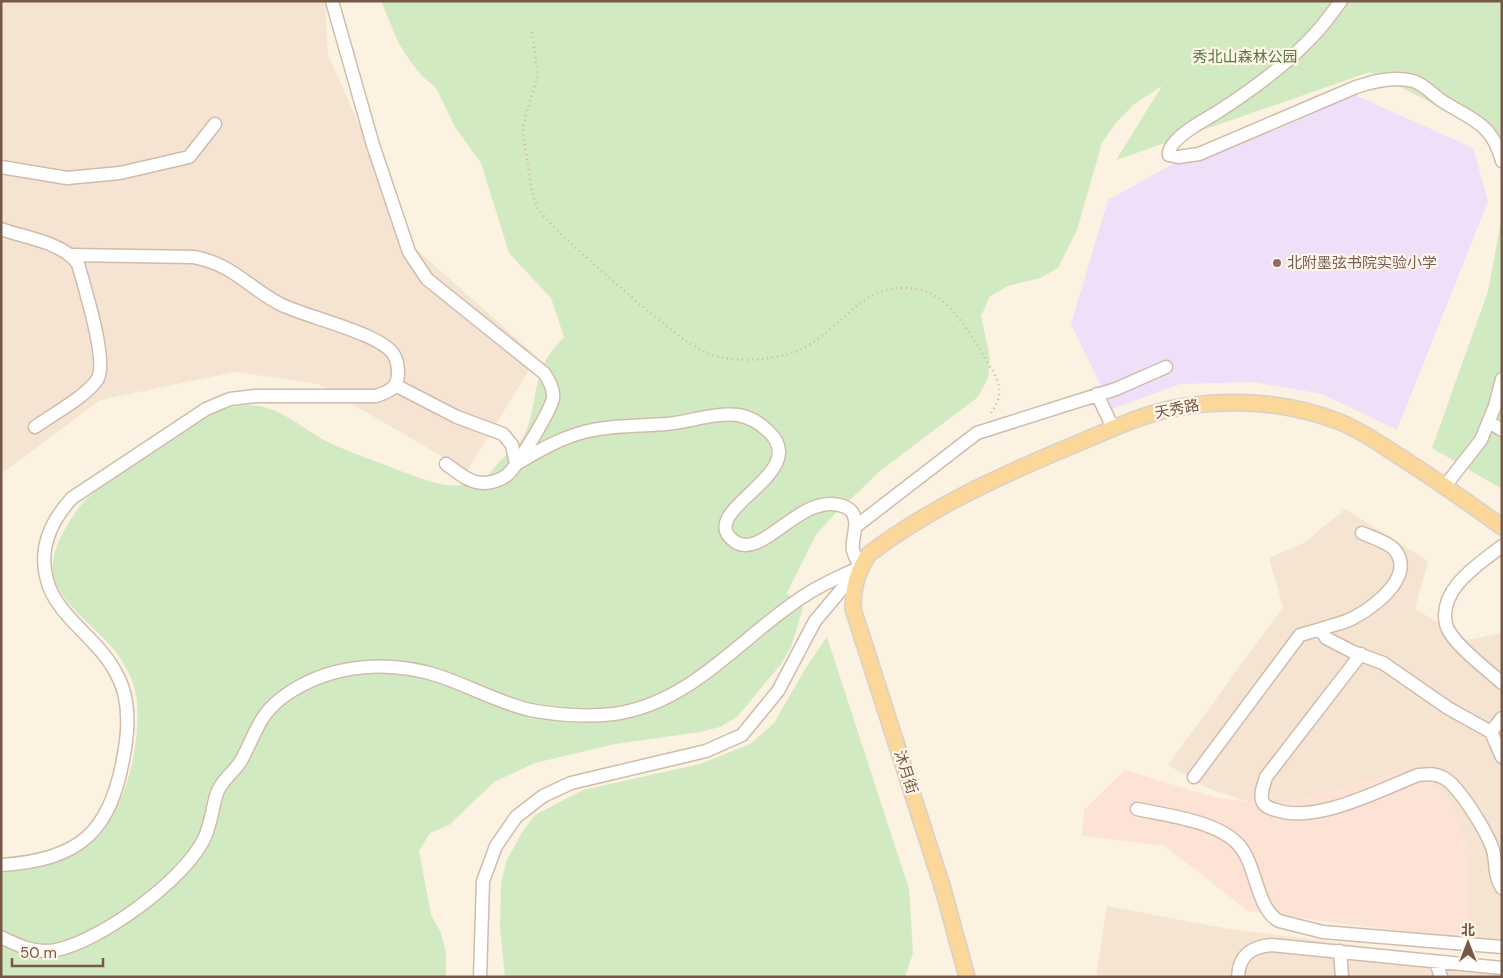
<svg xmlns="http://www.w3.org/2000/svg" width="1503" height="978" viewBox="0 0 1503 978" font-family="'DM Sans','Noto Sans SC',sans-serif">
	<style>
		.residential { fill: #f4e4d1 }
		.commercial { fill: #fde2d6 }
		.education { fill: #efdff9 }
		.green { fill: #d2eac1 }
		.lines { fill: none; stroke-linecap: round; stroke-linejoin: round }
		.minor-casing { stroke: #d0bcac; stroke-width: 15 }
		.major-casing { stroke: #d8d0cc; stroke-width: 18 }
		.path { stroke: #d7b39d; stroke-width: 2.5; stroke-dasharray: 1 4; stroke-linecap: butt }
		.minor { stroke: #fff; stroke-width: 12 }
		.major { stroke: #fcd79a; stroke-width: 15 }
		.education-dot { fill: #8d6e63; stroke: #fff6e9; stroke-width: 2 }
		.labels { text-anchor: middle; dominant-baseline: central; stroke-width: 4.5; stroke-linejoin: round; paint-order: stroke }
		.park-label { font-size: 15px; fill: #527b40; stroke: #fff6e9 }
		.education-label { font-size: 15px; fill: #785e54; stroke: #fff6e9; text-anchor: start }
		.street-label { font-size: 15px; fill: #755848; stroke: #fff6e9 }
	</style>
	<rect width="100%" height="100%" fill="#fcf2e2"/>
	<path class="residential" d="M1,1H325L328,55L414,247L537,357L467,471L318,384L235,372L100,400L1,474Z
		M1345,509L1428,561L1415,609L1467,640L1502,633V940H1469L1335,790L1274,805L1249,802L1207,788L1168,765L1283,607L1269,558L1304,543Z
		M1107,906L1223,928L1478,961L1502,962V977H1096Z"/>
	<path class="commercial" d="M1415,767L1449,800L1470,847L1469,940L1248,911L1165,846L1082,836L1084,810L1125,770L1217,798L1274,805Z"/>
	<path class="education" d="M1346,91L1473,148L1488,201L1397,430L1322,394L1254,382L1180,384L1112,409L1071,324L1108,200L1211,143Z"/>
	<path class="green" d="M381,1H1502V138L1370,72L1116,160L1162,86L1133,105L1115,124L1102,143L1077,230L1058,268L1040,278L1008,286L990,296L981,316L990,358L988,378L978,397L880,471L832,517L816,535L787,593L803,608L791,647L781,664L737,717L720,727L700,732L615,744L535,763L494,782L449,825L430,833L419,851L431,914L441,933L446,953V977H1V868C24,864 63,863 82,850C125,820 143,744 136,695C134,681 126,667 118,655C101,630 59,605 53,574C50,553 63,531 75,513C93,487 127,470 153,453C182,434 214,404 250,405C279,406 300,427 324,440C342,449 361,456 380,463C412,474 452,498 485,477C491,473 495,466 500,461C505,455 512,452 517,446C535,425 532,393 542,368C547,356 555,347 564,337L551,298L509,253L481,163L455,127L436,88L420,74L408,58L398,42Z
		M1502,216V489L1432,448L1488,291Z
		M827,637L909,889L913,953L905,977H505L500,929L501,883L506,862L522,832L535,815L583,790L700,764L750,744L774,723L807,666Z"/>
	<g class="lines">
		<g class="minor-casing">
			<path id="minor" d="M332,1L373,145L409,252L427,279L544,373C549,380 554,388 553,398C551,410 518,465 508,474C502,480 491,483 483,483C469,483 456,471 446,464
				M1341,1C1332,13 1323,26 1312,37C1285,66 1249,92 1216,113C1204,120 1167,140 1169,155L1178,157L1199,154L1356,87C1374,81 1394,76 1413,81C1424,84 1432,94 1442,101C1472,120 1492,123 1502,161
				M1,167L67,178L120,173L189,157L215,124
				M1,229C25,238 63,242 78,264C84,286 109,363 97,380C84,398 53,414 35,427
				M395,385L457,417L503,434L512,445L516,464C537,452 560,438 584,432C612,425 639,426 667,424C690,422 715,412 738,415C749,417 760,423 768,431C815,474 693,510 734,541C761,562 798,495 839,505C844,506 849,508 852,512C860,524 851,537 853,550C854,555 858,562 860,567
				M1097,394L1113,428
				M1489,422L1502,430
				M1445,486L1481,440L1495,406L1502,379
				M855,527L977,433L1116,389L1166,367
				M1362,533C1371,537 1387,542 1394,549C1417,575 1375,606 1355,617C1345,623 1332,625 1321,629L1326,638L1353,652L1383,663L1448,708L1491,732L1502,718
				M1502,546C1479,564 1438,589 1446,624C1450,642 1488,670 1502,683
				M1361,654L1266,777C1264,785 1259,794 1263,803C1266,807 1271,809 1276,810C1316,824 1380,790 1418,775C1428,774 1435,773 1444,778C1459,786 1486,831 1492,847C1497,860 1493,875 1502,888
				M1491,732L1502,757
				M1194,777L1300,635L1321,629
				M1137,809C1166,815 1216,821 1238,844C1257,864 1256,909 1279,921L1323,932L1502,947
				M1,865C80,860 111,832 124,754C129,727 130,697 116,673C98,638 56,616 47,580C38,548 51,521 72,498L206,409L230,399L255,396H376C388,392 398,388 398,374C398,368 397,360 394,355C381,333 305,317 280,304C248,287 232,264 194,257L72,255
				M1,937C19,946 36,954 56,950C101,941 184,880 204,839C211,825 212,808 217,793C222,779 235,772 242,759C257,731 259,712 290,692C335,663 392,660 442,677C471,687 500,703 530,710C557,715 587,717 614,714C693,703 741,636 804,596C821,584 842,576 860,567
				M1340,951L1342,977
				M1436,962L1441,977
				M480,977L483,881L496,846L516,817L543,796L571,783L706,751L742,735L778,691L815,621L857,571
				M1238,977C1239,955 1251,947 1271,945L1502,968"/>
		</g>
		<g class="major-casing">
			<path id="major" d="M967,977L943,889L853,609C853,588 857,572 869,554C932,506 1004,474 1076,444C1112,429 1148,411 1187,406C1238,399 1292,403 1340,422C1363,431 1381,445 1402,458C1436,480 1469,503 1502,527"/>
		</g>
		<path class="path" d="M532,32L538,75L523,125V137C528,159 529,186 537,207C544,224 665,327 686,341C694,346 704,352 712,355C735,363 768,360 791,353C841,338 859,275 921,290C954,298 977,346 994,373C1003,391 1000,400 989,416"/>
		<use href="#minor" class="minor"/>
		<use href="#major" class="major"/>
	</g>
	<circle class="education-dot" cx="1277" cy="263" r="5"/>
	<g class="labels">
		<g class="park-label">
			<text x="1245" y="57">秀北山森林公园</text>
		</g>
		<g class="education-label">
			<text x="1287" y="263">北附墨弦书院实验小学</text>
		</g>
		<g class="street-label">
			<text transform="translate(1177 409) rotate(-11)">天秀路</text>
			<text transform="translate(906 772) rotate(72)">沐月街</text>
		</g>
	</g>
	<rect width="1503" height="978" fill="none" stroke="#755848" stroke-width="5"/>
	<g transform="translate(1468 943)" stroke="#fff6e9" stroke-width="4" paint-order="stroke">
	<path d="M0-4L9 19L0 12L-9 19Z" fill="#755848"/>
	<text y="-8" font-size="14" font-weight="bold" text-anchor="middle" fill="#755848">北</text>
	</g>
	<path d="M12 958v8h91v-8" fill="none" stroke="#755848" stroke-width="2.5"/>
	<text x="20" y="958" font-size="15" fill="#755848" stroke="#fff6e9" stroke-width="4" paint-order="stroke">50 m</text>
</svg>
